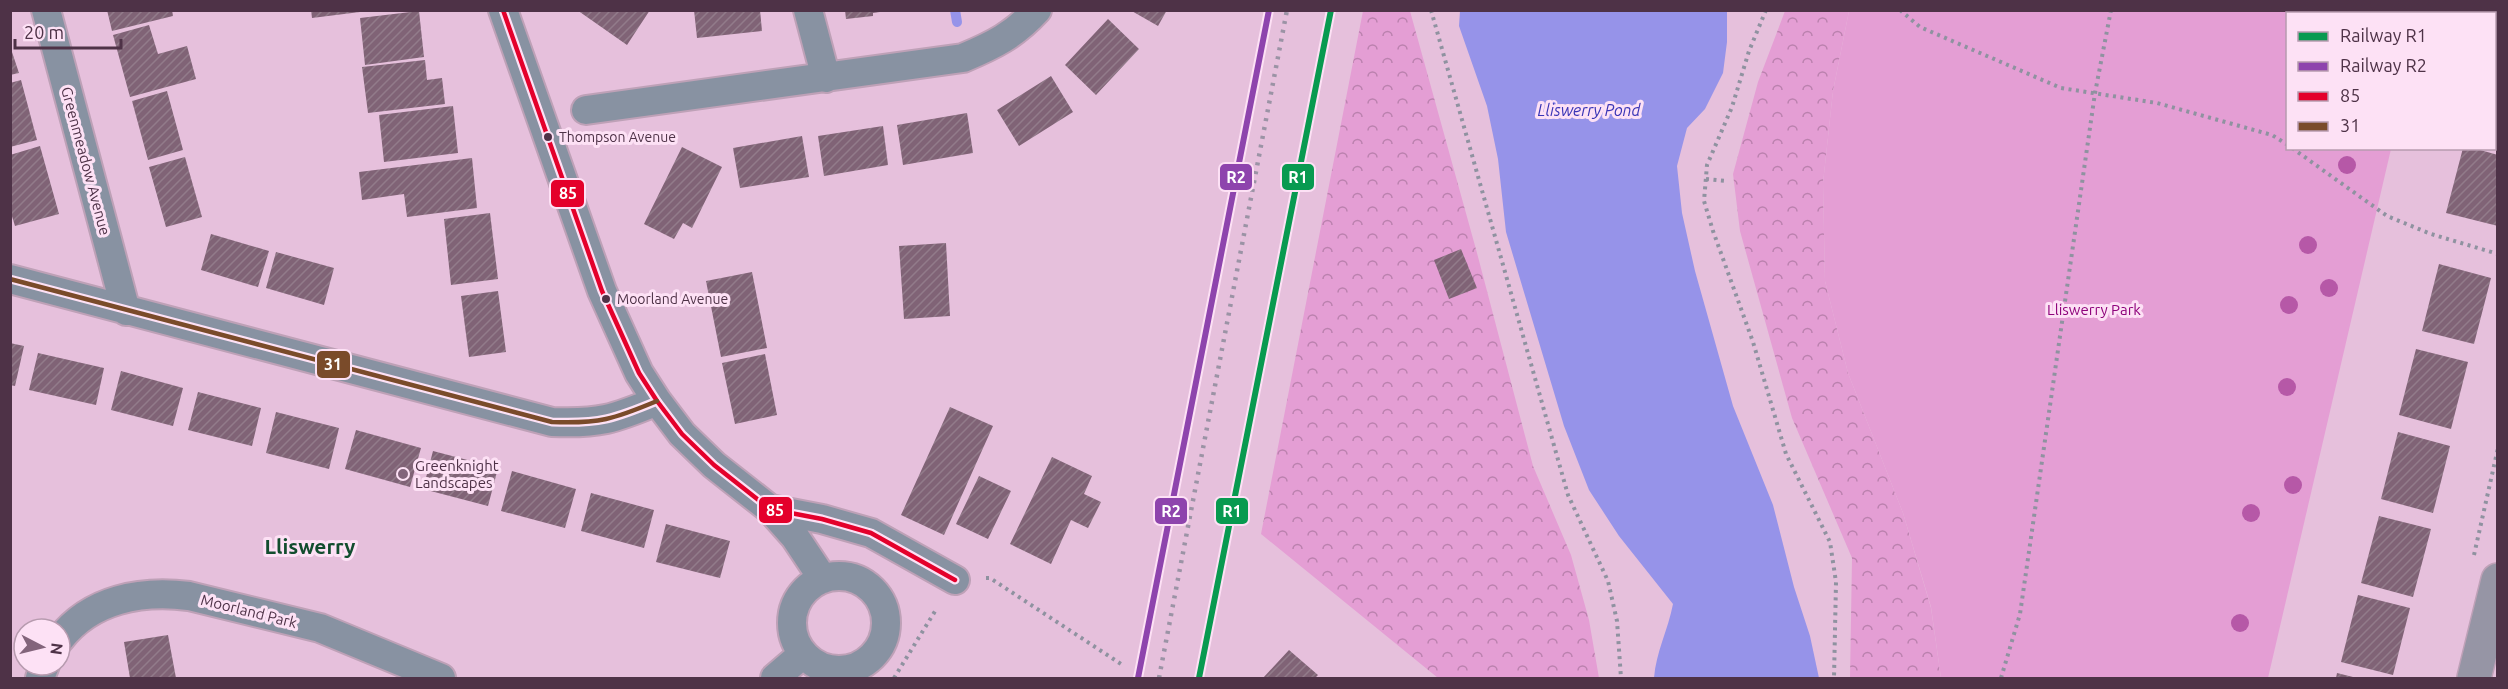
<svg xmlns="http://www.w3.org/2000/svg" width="2508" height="689" viewBox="0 0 2508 689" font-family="Ubuntu,sans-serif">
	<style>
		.forest { fill: url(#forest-crowns) }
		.green { fill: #e49ed4 }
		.water { fill: #9693e9 }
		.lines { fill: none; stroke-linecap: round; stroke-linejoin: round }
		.stream { stroke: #9693e9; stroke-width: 10 }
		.building { fill: url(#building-hatch) }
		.street-casing { stroke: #bea1b7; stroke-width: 32 }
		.secondary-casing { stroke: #bea1b7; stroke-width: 36 }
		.path { stroke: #8f92a0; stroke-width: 4; stroke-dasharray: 3 4.5; stroke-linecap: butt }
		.street { stroke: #8892a2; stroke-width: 28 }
		.secondary { stroke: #9695a5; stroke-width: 33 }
		.rail { stroke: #9b93a5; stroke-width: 4.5; stroke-dasharray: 3 6; stroke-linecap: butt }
		.bus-1-casing { stroke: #fde1f5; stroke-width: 9 }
		.bus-2-casing { stroke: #fde1f5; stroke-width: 9 }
		.bus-1 { stroke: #e4002b; stroke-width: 4.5 }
		.bus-2 { stroke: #7a4b2a; stroke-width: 4.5 }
		.rail-1-casing { stroke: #fde1f5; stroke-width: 10 }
		.rail-2-casing { stroke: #fde1f5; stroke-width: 10 }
		.rail-1 { stroke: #089a50; stroke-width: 6 }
		.rail-2 { stroke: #8e44ad; stroke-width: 6 }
		.tree { fill: #b658a7 }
		.bus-dot { fill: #4e3247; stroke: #fde1f5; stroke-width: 2 }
		.poi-dot { fill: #83647b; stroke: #fde1f5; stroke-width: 2 }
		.labels { text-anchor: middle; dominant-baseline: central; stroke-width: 6; stroke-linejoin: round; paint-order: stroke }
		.bus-label { font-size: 14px; fill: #4e3247; stroke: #fde1f5; text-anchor: start }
		.street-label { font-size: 15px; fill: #4e3247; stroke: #fde1f5 }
		.park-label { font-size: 15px; fill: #8e037b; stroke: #fde1f5 }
		.poi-label { font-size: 15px; fill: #4e3247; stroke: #fde1f5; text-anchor: start }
		.water-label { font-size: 16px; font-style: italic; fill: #3a35b6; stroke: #fde1f5 }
		.district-label { font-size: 21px; font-weight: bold; fill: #124d2e; stroke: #fde1f5 }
		.line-badge { stroke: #fde1f5; stroke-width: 2 }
		.badge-label { font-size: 16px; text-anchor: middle; font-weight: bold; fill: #fff }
	</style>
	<defs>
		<pattern id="forest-crowns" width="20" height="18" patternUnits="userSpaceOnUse" patternTransform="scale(1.5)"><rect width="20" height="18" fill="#e49ed4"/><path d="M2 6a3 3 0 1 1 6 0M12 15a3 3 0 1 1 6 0" fill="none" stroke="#bb81ae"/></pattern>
		<pattern id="building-hatch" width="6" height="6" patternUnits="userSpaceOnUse" patternTransform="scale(1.5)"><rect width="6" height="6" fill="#806376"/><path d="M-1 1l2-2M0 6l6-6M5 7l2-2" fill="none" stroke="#927b8a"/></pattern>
	</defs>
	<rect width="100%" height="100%" fill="#e6c0dc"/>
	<path class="forest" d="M1363,11H1410L1477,253L1533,466L1571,555L1589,620L1599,678H1438L1261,534Z
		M1785,11H1849L1833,91L1823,183L1825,281L1848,373L1903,513L1931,608L1941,678H1850L1852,558L1792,418L1740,231L1733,174L1758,82Z"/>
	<path class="green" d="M1849,11H2424L2423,14H2288V148L2391,149L2268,678H1941L1931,607L1903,513L1848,373L1825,281L1823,183L1833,91Z"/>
	<path class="water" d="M1460,11H1727V42L1723,73L1705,109L1687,128L1677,166L1682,213L1695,271L1733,406L1773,505L1794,587L1810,636L1819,678H1654C1656,652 1668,630 1673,604L1619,536L1589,490L1564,426L1506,232L1498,159L1487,106L1459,26Z"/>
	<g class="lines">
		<path class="stream" d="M955,10L957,22"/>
	</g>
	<path class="building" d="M107,10H172L173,16L112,31Z
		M311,10H360V12L312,18Z
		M577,10H650L627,45Z
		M694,10H760L762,31L697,38Z
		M845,10H880V12L873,13V16L846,19Z
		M1130,10H1167L1158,26Z
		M419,11L424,57L365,65L360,18Z
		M1108,19L1139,49L1096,95L1065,65Z
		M149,25L158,54L187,46L196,79L130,97L113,35Z
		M2494,40L2498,41V112L2494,111Z
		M10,46L19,73L10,75Z
		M425,60L427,80L442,78L445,104L368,113L362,67Z
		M1051,76L1073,112L1019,146L997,110Z
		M21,80L37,140L10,147V83Z
		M167,91L183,150L148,160L132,101Z
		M453,106L458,153L384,162L379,115Z
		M967,113L973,153L903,165L897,125Z
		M883,126L888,165L824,176L818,136Z
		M802,136L809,177L740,188L733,148Z
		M40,146L59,214L15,226L10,210V155Z
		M682,147L722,167L692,228L683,223L674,239L644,224Z
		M2463,148H2473L2498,155V226L2446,213Z
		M185,157L202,217L166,227L149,167Z
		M472,158L477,208L407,217L404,194L362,200L359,172Z
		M490,213L498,279L451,285L444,219Z
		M211,234L269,251L258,287L201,270Z
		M946,243L950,316L904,319L899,246Z
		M1461,249L1477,288L1449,299L1434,260Z
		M276,252L334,268L324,305L266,288Z
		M2439,264L2491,278L2474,344L2422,331Z
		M752,272L767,348L721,357L706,281Z
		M498,291L506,352L469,357L461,296Z
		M10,343L24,346L15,386L10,385Z
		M2416,349L2468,362L2451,429L2399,415Z
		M38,353L104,368L96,405L29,390Z
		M765,354L777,415L735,424L722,363Z
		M121,371L183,388L173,426L111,410Z
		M198,392L261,408L252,446L188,430Z
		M950,407L993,426L944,535L901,515Z
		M276,412L339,428L329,469L266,453Z
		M356,430L421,448L410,487L345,469Z
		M2398,432L2450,446L2433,513L2381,499Z
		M433,451L498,468L488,506L423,489Z
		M1052,457L1092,476L1084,494L1101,502L1088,528L1071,520L1051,564L1010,544Z
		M512,471L576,489L565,528L501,511Z
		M979,476L1011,491L988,539L956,524Z
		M591,493L654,510L644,548L581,531Z
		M2379,516L2431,529L2413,597L2361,583Z
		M666,524L730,541L720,578L656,562Z
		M2358,595L2410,608L2393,675L2341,662Z
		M168,635L176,678H130L124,642Z
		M1289,650L1318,675L1315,678H1263Z
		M2337,673L2357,678H2336Z"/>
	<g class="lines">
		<g class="street-casing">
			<path id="street" d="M46,10L126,311
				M503,10L602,291L639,373L657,401L682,434L714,465L770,509L822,519L871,533L955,580
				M808,10L826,78
				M586,110L963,58C994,45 1014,35 1037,10
				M10,279L552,422C599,424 614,419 657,401
				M770,509L795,537L823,579
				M792 623a47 47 0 1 1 94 0a47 47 0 1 1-94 0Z
				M60,639C91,599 141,590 189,596L320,628L441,678
				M40,678L45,665
				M775,678L803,654"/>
		</g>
		<g class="secondary-casing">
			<path id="secondary" d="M2474,678L2498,580"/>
		</g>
		<path class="path" d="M1431,10L1568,495L1608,581L1617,621L1621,678
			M1766,10L1749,51L1732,107L1707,165L1704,201L1713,231L1753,342L1786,454L1830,542L1836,582L1834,678
			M1900,10L1920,27L2061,88L2157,103L2272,135L2288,145
			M2292,148L2387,216L2431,234L2498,254
			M1706,179L1727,181
			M2474,555L2498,448
			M986,578H990L1121,664
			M894,678L937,608
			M2001,678L2020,614L2095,93L2111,10"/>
		<use href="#street" class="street"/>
		<use href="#secondary" class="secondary"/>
		<path class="rail" d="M1138,678L1269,10
			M1159,678L1287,10"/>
		<g class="bus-1-casing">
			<path id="bus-1" d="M503,10L602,291L639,373L657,401L682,434L714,465L770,509L822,519L871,533L955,580"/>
		</g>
		<g class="bus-2-casing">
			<path id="bus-2" d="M10,279L552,422C599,424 614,419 657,401"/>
		</g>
		<use href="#bus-1" class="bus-1"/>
		<use href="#bus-2" class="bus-2"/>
		<g class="rail-1-casing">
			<path id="rail-1" d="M1199,678L1331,10"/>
		</g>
		<g class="rail-2-casing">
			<path id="rail-2" d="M1138,678L1269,10"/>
		</g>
		<use href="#rail-1" class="rail-1"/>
		<use href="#rail-2" class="rail-2"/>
	</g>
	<g class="tree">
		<circle cx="2347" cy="165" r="9"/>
		<circle cx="2308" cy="245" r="9"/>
		<circle cx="2329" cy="288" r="9"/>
		<circle cx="2289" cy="305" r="9"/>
		<circle cx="2287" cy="387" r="9"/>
		<circle cx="2293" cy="485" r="9"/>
		<circle cx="2251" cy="513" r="9"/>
		<circle cx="2240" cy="623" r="9"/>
	</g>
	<g class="bus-dot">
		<circle cx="548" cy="137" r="5"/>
		<circle cx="606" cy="299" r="5"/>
	</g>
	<circle class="poi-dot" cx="403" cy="474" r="6"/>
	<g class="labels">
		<g class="bus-label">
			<text x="559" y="137">Thompson Avenue</text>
			<text x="617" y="299">Moorland Avenue</text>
		</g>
		<g class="street-label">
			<text transform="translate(86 161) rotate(75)">Greenmeadow Avenue</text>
			<text transform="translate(249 611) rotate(14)">Moorland Park</text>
		</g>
		<g class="park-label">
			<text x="2094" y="309">Lliswerry Park</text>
		</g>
		<g class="poi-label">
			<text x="415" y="465">Greenknight<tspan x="415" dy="17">Landscapes</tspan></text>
		</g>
		<g class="water-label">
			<text x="1589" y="110">Lliswerry Pond</text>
		</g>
		<g class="district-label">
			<text x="310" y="546">Lliswerry</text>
		</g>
	</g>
	<g class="line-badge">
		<rect x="1219" y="163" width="34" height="28" rx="6" fill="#8e44ad"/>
		<rect x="1281" y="163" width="34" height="28" rx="6" fill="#089a50"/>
		<rect x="550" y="179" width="35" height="29" rx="6" fill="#e4002b"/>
		<rect x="316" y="350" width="35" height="29" rx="6" fill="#7a4b2a"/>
		<rect x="758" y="496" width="35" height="28" rx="6" fill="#e4002b"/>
		<rect x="1154" y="497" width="34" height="28" rx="6" fill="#8e44ad"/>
		<rect x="1215" y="497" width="34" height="28" rx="6" fill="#089a50"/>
	</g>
	<g class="badge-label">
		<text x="1236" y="183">R2</text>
		<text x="1298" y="183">R1</text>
		<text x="568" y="199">85</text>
		<text x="333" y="370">31</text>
		<text x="775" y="516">85</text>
		<text x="1171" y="517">R2</text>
		<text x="1232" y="517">R1</text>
	</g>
	<rect width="2508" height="689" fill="none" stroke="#4e3247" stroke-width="24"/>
	<rect x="2286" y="12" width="210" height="138" fill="#fde1f5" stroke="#b79baf" stroke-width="1.5"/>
	<rect x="2298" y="32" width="30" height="9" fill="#089a50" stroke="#b79baf" stroke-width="1.5"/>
	<text x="2340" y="42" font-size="18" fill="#4e3247">Railway R1</text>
	<rect x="2298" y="62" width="30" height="9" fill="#8e44ad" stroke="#b79baf" stroke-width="1.5"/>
	<text x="2340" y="72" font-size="18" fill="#4e3247">Railway R2</text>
	<rect x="2298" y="92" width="30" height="9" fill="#e4002b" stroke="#b79baf" stroke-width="1.5"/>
	<text x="2340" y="102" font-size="18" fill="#4e3247">85</text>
	<rect x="2298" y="122" width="30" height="9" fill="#7a4b2a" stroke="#b79baf" stroke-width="1.5"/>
	<text x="2340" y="132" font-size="18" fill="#4e3247">31</text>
	<g transform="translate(42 647) rotate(97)"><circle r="28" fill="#fde1f5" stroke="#b79baf" stroke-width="1.5"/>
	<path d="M0-4.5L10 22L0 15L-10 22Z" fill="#83647b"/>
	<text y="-9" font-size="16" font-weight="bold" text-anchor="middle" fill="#4e3247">N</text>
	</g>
	<path d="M15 39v9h106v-9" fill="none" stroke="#4e3247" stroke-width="3"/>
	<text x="24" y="39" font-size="18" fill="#4e3247" stroke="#fde1f5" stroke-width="4.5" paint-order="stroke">20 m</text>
</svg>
